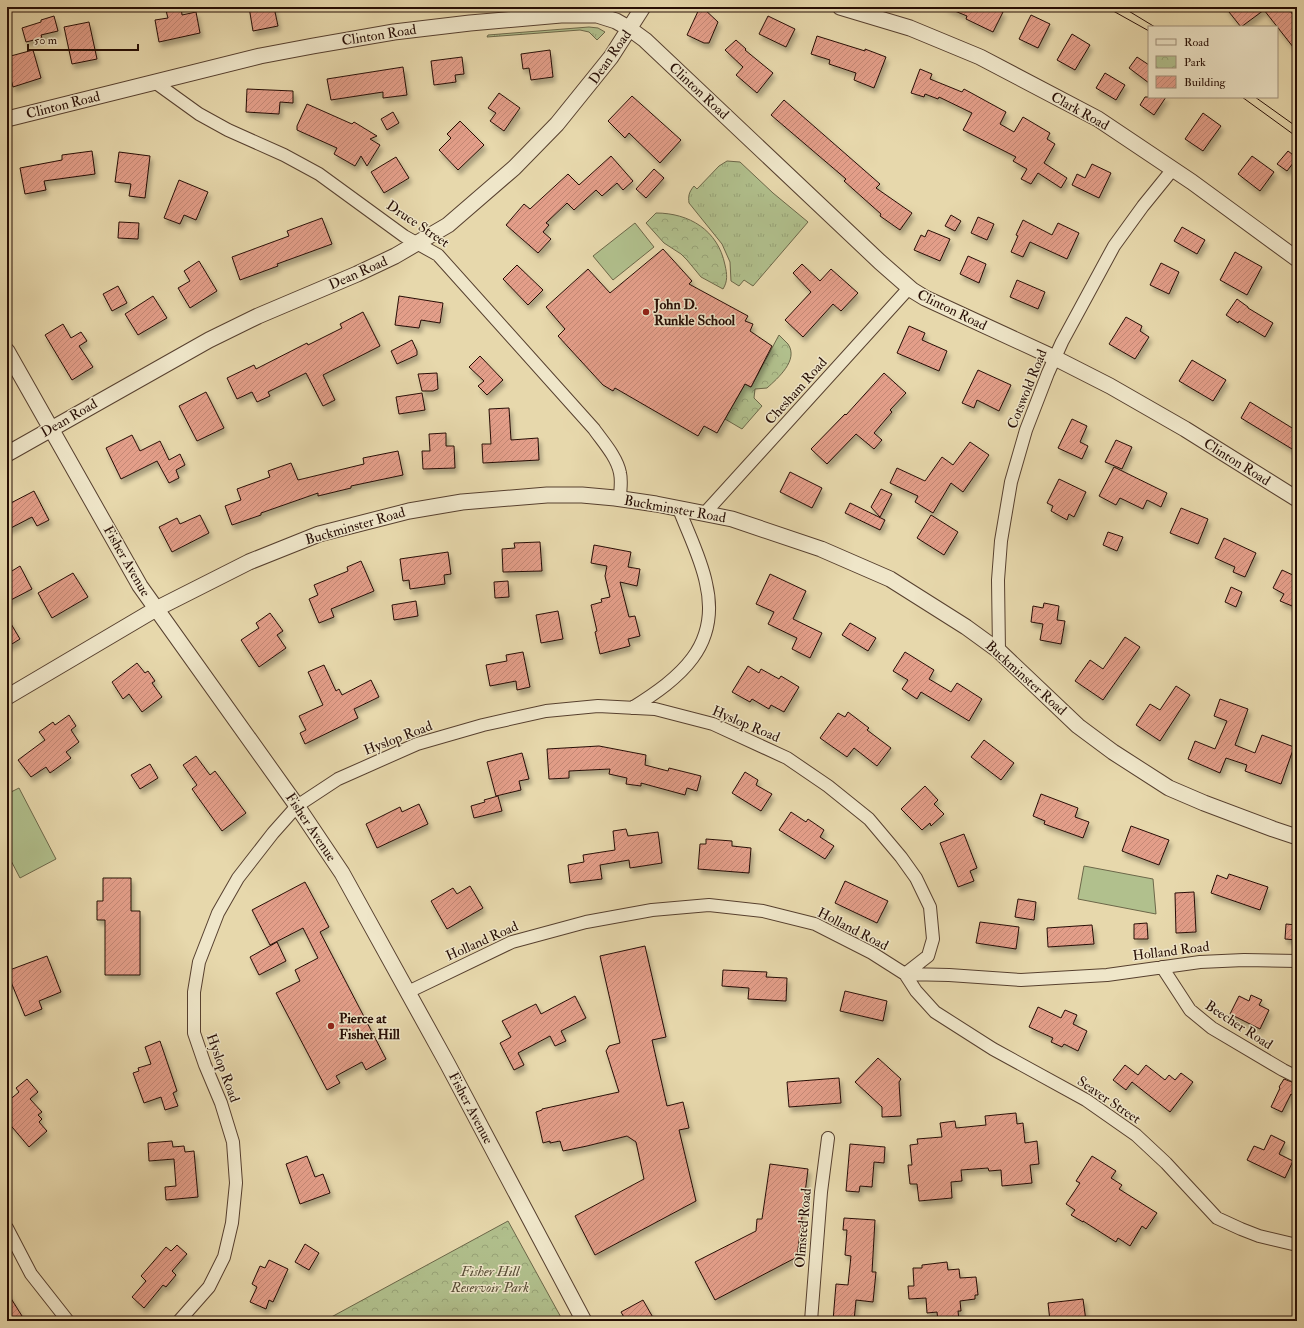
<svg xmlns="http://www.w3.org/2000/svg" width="1304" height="1328" viewBox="0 0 1304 1328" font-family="'IM FELL Double Pica',serif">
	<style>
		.grass { fill: url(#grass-tufts); stroke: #6c6749 }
		.park { fill: url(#park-crowns); stroke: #6c6749 }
		.garden { fill: #b1c08d; stroke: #6c6749 }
		.building { fill: url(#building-hatch); stroke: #270e05; filter: url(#shadow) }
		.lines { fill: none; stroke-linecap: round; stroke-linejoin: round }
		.minor-casing { stroke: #57402f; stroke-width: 14 }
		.tertiary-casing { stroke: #57402f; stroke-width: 17 }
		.minor { stroke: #efe6c9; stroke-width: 12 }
		.tertiary { stroke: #efe6c9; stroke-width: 15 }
		.tram { stroke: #270e05; stroke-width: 1 }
		.poi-dot { fill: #8f2418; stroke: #efe6c9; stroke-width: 1.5 }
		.labels { text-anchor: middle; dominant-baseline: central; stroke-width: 3; stroke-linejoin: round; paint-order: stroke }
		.street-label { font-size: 14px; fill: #270e05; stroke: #efe6c9 }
		.poi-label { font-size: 14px; font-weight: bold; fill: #270e05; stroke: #efe6c9; text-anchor: start }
		.park-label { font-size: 14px; font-style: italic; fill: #574c35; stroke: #efe6c9 }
	</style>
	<defs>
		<pattern id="grass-tufts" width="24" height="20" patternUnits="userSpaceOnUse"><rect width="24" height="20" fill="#b1c08d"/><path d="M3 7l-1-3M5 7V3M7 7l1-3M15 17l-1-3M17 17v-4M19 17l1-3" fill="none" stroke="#98a478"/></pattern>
		<pattern id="park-crowns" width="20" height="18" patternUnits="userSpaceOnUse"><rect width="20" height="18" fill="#b1c08d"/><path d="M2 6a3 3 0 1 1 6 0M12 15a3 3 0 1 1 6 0" fill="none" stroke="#98a478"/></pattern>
		<pattern id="building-hatch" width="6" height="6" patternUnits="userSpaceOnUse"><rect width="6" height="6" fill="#e39e89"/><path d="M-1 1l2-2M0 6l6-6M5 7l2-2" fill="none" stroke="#c38775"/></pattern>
		<filter id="shadow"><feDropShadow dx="2.5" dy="4.5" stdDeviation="2" flood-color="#0004"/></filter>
	</defs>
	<rect width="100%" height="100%" fill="#e7d8ac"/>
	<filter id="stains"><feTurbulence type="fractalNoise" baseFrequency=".005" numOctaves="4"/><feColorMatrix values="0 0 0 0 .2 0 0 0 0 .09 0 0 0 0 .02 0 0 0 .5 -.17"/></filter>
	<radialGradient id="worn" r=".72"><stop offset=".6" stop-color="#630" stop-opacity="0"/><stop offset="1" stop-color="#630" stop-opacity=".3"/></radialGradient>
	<path class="grass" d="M589,27L598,28L605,32L597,40L589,32L580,30L487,37L488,35Z
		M727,161L740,162L773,193L808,222L753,286L744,280L739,286L731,281L730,262L722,244L689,203C688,196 689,192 694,186L697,189L719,166Z"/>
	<path class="park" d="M656,213C689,213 718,230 725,265C727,274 728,281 723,289L701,277L687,260L681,254L664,243L646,223Z
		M779,335C782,338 785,341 788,344C799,360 778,378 767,388L755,389L754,398L762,406L742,429L725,419L745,384L751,387Z
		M508,1221L563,1321H324Z"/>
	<path class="garden" d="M635,223L654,247L613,280L593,256Z
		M19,788L56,859L20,878L7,853V794Z
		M1084,866L1153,879L1156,914L1078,899Z"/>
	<path class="building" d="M165,7H181L182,15L196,12L200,33L159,42L155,20L168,18Z
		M249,7H274L278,26L253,31Z
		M700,7H702L718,22L709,43H704L687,35Z
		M945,7H992L1003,12L993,32L966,19L967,16Z
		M1225,7H1287L1297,20V52L1264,10L1241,27Z
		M1031,15L1050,24L1038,48L1019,39Z
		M54,16L58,31L41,35L42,38L26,42L22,28L41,22V20Z
		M768,16L795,29L786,47L759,34Z
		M89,22L97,59L72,64L64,27Z
		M1072,34L1090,45L1075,70L1057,60Z
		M817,36L865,51V49L886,57L874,88L854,80L856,73L829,64L830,60L811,54Z
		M736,40L746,49L745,50L773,73L757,93L736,75L743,67L725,50Z
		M33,50L41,78L13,87L7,64V57Z
		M550,50L553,77L531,80L529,68L523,69L521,54Z
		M462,57L464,74L455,75L456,82L434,85L431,61Z
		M1137,57L1149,65V83L1129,68Z
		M403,67L407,95L383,98V92L331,100L327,79Z
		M920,69L932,74L930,79L962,92L964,89L1006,112L1000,124L1014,132L1023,117L1050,133L1047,139L1055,144L1044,163L1067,178L1061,188L1038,173L1031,184L1021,179L1027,169L1013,161L1016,157L963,130L972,113L939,97L938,99L925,94L924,97L911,93Z
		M1105,73L1125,85L1116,100L1096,88Z
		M247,89L293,91V103L280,102L279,114L246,112Z
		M499,93L520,108L504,131L490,121L496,113L488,108Z
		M632,96L681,140L660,163L629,133L625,138L608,121Z
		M1145,97H1166L1154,115L1140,105Z
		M784,100L880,184L876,188L912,213L900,230L880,216L881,214L844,181L846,179L771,115Z
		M307,104L352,124L354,122L377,136L370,139L380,145L367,166L361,156L355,166L334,154L337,148L297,130V126Z
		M393,112L399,123L387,130L381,119Z
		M1203,113L1221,126L1203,151L1185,139Z
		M460,121L484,145L458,170L439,150L451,138L447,134Z
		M92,151L95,174L44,181L46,190L25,194L20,168L62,160V155Z
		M1288,151L1297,158L1287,171L1277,164Z
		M119,152L150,156L145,198L129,196L131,184L115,182Z
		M611,156L633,181L623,190L617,183L602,196L596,190L574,210L567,203L546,223L549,225L543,232L551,239L538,253L506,225L524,204L530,209L568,174L579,185Z
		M1252,156L1274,172L1260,191L1238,174Z
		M396,157L409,178L384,193L371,172Z
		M1092,164L1111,173L1099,198L1072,185L1077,174L1085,178Z
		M654,169L664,178L646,198L636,189Z
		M179,180L208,192L196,220L184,215L180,224L164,218Z
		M951,215L961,221L955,231L945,226Z
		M978,217L994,224L987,240L971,233Z
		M322,218L332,244L277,264L278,266L240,280L232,257L289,236L287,231Z
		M1023,220L1052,235L1058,223L1079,233L1067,259L1030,242L1023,257L1011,252L1018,236L1016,235Z
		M119,222L139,223L138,239L118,238Z
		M1182,227L1205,240L1197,254L1174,241Z
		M928,230L950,239L940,261L914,250L921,235L925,237Z
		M663,249L692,281L689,284L748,316L745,321L753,324L750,331L772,346L751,387L745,384L717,433L704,426L698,436L615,388L613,391L603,385L558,336L565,329L546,307L588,269L610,293Z
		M1235,252L1262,267L1247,295L1220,280Z
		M968,256L986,264L979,283L960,274Z
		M199,261L217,291L190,308L178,288L190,281L184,271Z
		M1161,263L1179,272L1169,294L1150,285Z
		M802,264L820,281L831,269L858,293L841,311L833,304L803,337L785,320L811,292L793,273Z
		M517,265L543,290L528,305L503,279Z
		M1017,280L1045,292L1038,309L1010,297Z
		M118,286L127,303L112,311L103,294Z
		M153,296L167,318L138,335L125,314Z
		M399,296L443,303L440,323L421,320L419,328L395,325Z
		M1237,299L1248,307V308L1273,323L1265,337L1239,321L1238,323L1226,315Z
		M363,312L380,346L323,375L335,400L323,406L306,373L268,392L270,396L257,402L252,392L237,399L227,378L254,365L256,369L307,343L308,345L342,328L340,324Z
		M1126,317L1142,326L1140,331L1149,337L1135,359L1109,344Z
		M63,324L71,338L81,332L87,341L79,346L93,367L72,380L45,335Z
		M909,326L925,333L922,340L947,351L939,371L897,353Z
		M412,340L417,351V355L397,364L391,351Z
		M480,356L503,380L487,395L478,386L484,381L469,367Z
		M1192,360L1226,380L1213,401L1179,381Z
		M978,370L1011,385L999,411L977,400L974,408L962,403Z
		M437,373L438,389L433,391H422L418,374Z
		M884,373L906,393L890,410L892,412L874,433L882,440L874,449L856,434L827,464L811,449L845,414L846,415Z
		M206,392L224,428L197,441L179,406Z
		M422,393L425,410L399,414L396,397Z
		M1250,402L1297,431V452L1241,418Z
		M509,408L511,440L538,438L539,460L483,463L482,444H491L489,409Z
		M1072,419L1087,426L1080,442L1088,446L1082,459L1058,448Z
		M446,433V446H454L455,468L423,469L422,451H430L429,434Z
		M132,435L140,451L160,441L169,460L180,454L185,465L176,470L179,478L169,483L157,461L121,479L106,448Z
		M1116,440L1132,447L1122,469L1105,462Z
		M970,442L989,455L963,492L951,483L933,513L915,502L918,496L890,483L897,468L925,481L942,457L953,465Z
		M398,451L403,475L351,486V488L318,496V493L261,513V515L232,525L225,506L241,500L237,489L270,477L268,471L291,463L298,480L364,464L363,458Z
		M1114,467L1167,493L1161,507L1147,500L1143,509L1120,498L1116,505L1099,496Z
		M790,472L822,488L812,508L780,492Z
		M1059,479L1086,492L1074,517L1069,514L1067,520L1051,511L1053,506L1047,503Z
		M881,489L892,494L880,517L871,507Z
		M34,491L49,520L37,526L32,517L7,530V505Z
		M850,503L885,520L880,530L845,513Z
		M1181,508L1208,519L1198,544L1170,533Z
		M200,515L209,533L172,552L159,527L177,518L180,524Z
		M931,515L958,532L944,555L917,538Z
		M1108,532L1123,537L1117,551L1103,545Z
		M1224,538L1256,553L1245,577L1233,572L1235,567L1215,558Z
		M540,542L542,571L503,572L502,549L515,548L514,543Z
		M594,545L631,552L628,567L640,569L637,586L620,582L629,617L635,616L640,636L628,639L630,646L600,654L595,632L597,631L591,605L602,602L601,599L610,597L605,576L607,566L591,563Z
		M448,552L451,574L444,575L445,584L410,589L409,580L403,581L400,559Z
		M361,561L374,591L331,609L334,617L319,623L309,599L318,595L314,585L348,571L347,567Z
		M20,566L32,589L7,602V574Z
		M1282,570L1297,577V608L1280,601L1284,594L1273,588Z
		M73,573L88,597L52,618L38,593Z
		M770,574L806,591L793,619L822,633L810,658L792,649L797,638L768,624L774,612L756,604Z
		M508,581L509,597L495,598L494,582Z
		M1231,587L1242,592L1236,607L1225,602Z
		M416,601L418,616L394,620L392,605Z
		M1044,603L1059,606L1057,620L1065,621L1061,644L1040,640L1043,624L1031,622L1033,606L1043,608Z
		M558,611L563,639L541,643L536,615Z
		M270,613L283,631L277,635L286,648L259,667L241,640L259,628L256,623Z
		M7,617L20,639L7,647Z
		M850,623L876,638L868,651L842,635Z
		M1125,637L1140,647L1103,700L1075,681L1090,660L1103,669Z
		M523,652L530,687L517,690L516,681L490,686L486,665L507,661L506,655Z
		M905,652L934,670L929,679L951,692L957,683L982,699L969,721L921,692L917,699L902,689L908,680L893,671Z
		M137,663L145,673L148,671L155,681L152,683L162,697L142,712L129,694L123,699L112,682Z
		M324,665L336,691L339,689L342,695L371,680L379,697L354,709L358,718L305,744L300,733L306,730L299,716L323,705L308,672Z
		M748,666L759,673L761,669L779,679L781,676L799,687L784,712L771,705L769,709L752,699L750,702L732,692Z
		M1176,686L1190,695L1160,741L1136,725L1150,704L1160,710Z
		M1220,699L1248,709L1235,745L1255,753L1262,735L1294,747L1281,784L1245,771L1247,765L1226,758L1220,773L1188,759L1195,741L1215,749L1227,721L1214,716Z
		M848,712L869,728L867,730L891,748L877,766L854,748L847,757L820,738L838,713L845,717Z
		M69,715L76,726L71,730L79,742L66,752L71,758L50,773L46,767L31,777L18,760L45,740L39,732L53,722L55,725Z
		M984,740L1014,763L1001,780L971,757Z
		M599,746L646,755L645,765L668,771L669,768L701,776L697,791L687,788L685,795L641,783V786L626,784L627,778L609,774L610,769L569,771V778L549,779L547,749Z
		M522,753L529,779L519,781L521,790L496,796L487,762Z
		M196,756L210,775L215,771L246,813L222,831L192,789L197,785L183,765Z
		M150,764L158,778L140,789L131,775Z
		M745,772L758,780L756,785L772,794L761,811L732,793Z
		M925,786L938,800L934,804L944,814L931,826L930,823L922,830L901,809Z
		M1041,794L1078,808L1075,817L1089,822L1083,838L1044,824L1045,821L1033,816Z
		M498,796L502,811L474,818L471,806L485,802L484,800Z
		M419,804L428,824L377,848L366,824L400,807L402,812Z
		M791,812L806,822L808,819L824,830L820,837L834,846L825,859L779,830Z
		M1131,826L1169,840L1159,865L1122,851Z
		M626,829L628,836L658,832L662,863L630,868L629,860L600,865L602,879L570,883L568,865L584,862L583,855L615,850L613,831Z
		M964,834L977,868L970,871L974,881L958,887L940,843Z
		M706,839L732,841V846L751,848L749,873L698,869L700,844H706Z
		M1229,874L1268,887L1260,910L1211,893L1217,875L1227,879Z
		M103,878H131V911H140V975H105V920H97V901H103Z
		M845,881L888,901L877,923L835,903Z
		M305,882L329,927L320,932L386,1059L366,1070L362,1062L336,1076L340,1083L327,1090L276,993L300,981L295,970L318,958L303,928L270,945L252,910Z
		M470,886L483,908L447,929L431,901L453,888L457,894Z
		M1194,892L1196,932L1176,933L1175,893Z
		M1018,899L1036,902L1034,920L1015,917Z
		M980,922L1019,927L1016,949L976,943Z
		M1147,923L1148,939H1134V924Z
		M1286,924L1297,925V940L1285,939Z
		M1092,925L1094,944L1048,947L1047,928Z
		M277,942L286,961L259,975L250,957Z
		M645,946L666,1037L652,1040L667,1106L683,1102L689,1128L679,1130L696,1201L595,1255L575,1216L644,1179L636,1142L627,1136L587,1146L563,1151L560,1141L550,1143V1141L543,1143L536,1112L542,1110V1109L619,1092L606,1051L609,1046L620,1043L600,956Z
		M47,956L61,992L39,1001L42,1009L25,1016L11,982L7,984V971Z
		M723,970L767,972L766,977L787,978L786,1001L748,999L749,988L722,986Z
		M845,991L887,1001L883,1021L840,1011Z
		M1251,995L1262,1000L1259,1005L1269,1010L1260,1029L1230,1014L1239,996L1249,1001Z
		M575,996L586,1018L561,1031L566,1041L555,1046L550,1036L518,1053L524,1065L514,1070L500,1043L511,1037L502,1021L536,1004L541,1014Z
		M1038,1007L1061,1018L1065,1010L1077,1015L1073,1024L1087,1031L1078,1051L1064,1044L1062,1047L1051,1042L1053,1038L1029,1027Z
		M160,1041L177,1091L173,1093L178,1106L165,1110L161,1097L144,1103L133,1073L139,1071L138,1068L151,1064L145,1047Z
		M878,1058L901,1079L899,1082L901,1116L882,1117V1107L855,1082Z
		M1125,1065L1138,1075L1146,1065L1165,1080L1169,1075L1175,1080L1181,1073L1193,1082L1170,1112L1132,1082L1126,1090L1113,1080Z
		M839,1078L841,1103L789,1107L787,1082Z
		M27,1079L38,1092L30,1099L42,1112L38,1115L42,1119L39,1122L47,1131L29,1147L7,1121V1102L19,1092L16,1088Z
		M1284,1079L1297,1084V1098L1291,1094L1282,1112L1271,1107L1280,1088L1279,1087Z
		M1016,1113L1017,1124L1023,1123L1025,1143L1037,1141L1039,1164L1030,1165L1032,1183L1002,1186L1001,1170L989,1171L988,1168L961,1170L962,1181L951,1182L952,1198L919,1201L917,1184H910L908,1165H912L910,1145L918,1144L917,1139L942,1137L940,1123L955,1121L956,1128L986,1125L985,1116Z
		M1271,1135L1285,1142L1279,1154L1293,1161L1285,1178L1247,1160L1254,1146L1264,1150Z
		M172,1141L173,1147L184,1146L185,1152L194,1151L198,1197L166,1200L165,1187L176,1186L174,1159L149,1161L148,1143Z
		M850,1144L885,1147L884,1163L874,1162L872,1187L860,1186L859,1192L846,1191Z
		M307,1156L315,1177L323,1174L330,1193L300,1204L286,1164Z
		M1092,1156L1116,1171L1111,1178L1122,1185L1119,1189L1157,1213L1146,1229L1142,1226L1130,1246L1118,1238L1116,1242L1083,1221V1222L1071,1215L1075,1210L1066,1204L1080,1183L1076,1181Z
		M770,1164L808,1169L797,1257L715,1300L695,1262L756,1231L757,1219H762Z
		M844,1218L875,1220L872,1272H876L873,1302L856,1300L854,1321H833L836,1284L848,1285L851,1256L845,1255L847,1230H843Z
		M305,1244L319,1253L309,1270L295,1262Z
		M177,1245L187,1254L172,1271L176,1275L166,1287L163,1285L144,1308L132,1297L146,1281L141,1276L166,1247L171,1251Z
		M269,1260L288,1269L273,1302L269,1300L266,1309L250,1302L257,1287L252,1284L260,1266L265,1268Z
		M947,1262L948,1270L959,1269L960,1278L976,1277L978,1295H975V1299L960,1301L961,1311H958L959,1321H938L937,1312L927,1313L926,1298L909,1299L908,1286H914L913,1268H922V1265Z
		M7,1292L22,1316L14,1321H7Z
		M1083,1299L1086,1321H1050L1048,1303Z
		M643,1300L655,1321H626L621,1312Z"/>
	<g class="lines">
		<g class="minor-casing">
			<path id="minor" d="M156,83L199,114L228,130L284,155L319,174L404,236L438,255L594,429C603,442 617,457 620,473C622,482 620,490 620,499
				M704,514L909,288
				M999,651L998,580L1001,541L1011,482L1026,430L1048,373L1062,342L1114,246L1143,206L1173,169
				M632,708C680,678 721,646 706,583C701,558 688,533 679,509
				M1162,967L1190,1010L1212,1028L1283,1070L1297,1077
				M905,974L916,991L935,1012L993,1049L1086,1100L1136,1135L1166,1163L1217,1218L1241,1229L1259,1236L1297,1245
				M408,992L512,942L586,922L652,910L709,905L763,911L815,924L872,953L905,974L949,975L1021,980L1107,975L1200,962L1244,960L1297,961
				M7,1228L31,1274L68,1321
				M179,1321L209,1287L224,1257L232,1223L236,1183L233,1142L221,1103L205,1065L194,1033V992L199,962L218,913L238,878L273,833L297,806L338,779L417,744L483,725L546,711L598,706L655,709L713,724L787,758L828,786L869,819L901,857L916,878L930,907L933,939L928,956L905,974
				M811,1321L821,1192L828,1138"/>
		</g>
		<g class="tertiary-casing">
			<path id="tertiary" d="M840,7L910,28L980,57L1098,119L1192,182L1297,259
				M7,119L260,56L313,46L394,32L470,23L561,15H597L616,21L630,29L645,40L880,262L912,290L925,298L1055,358L1110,386L1185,429L1297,499
				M7,351L140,586L297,806L342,873L447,1063L584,1321
				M7,454L209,340L258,316L357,274L395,256L448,225L514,168L557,124L611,57L643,7
				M7,697L156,609L249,562L319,534L409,511L462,502L547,495H582L615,498L656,504L732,519L821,549L890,579L966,627L999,651L1078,726L1113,752L1169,788L1204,803L1273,829L1297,837"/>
		</g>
		<use href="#minor" class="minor"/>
		<use href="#tertiary" class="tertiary"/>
		<path class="tram" d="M1106,7L1149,31
			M1122,7L1155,27
			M7,12L27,7
			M1242,97L1297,137
			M1255,97L1297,127"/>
	</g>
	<g class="poi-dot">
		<circle cx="646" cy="312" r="4"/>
		<circle cx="331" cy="1026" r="4"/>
	</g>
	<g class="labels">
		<g class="street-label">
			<text transform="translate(379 35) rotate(-9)">Clinton Road</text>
			<text transform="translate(610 57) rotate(-55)">Dean Road</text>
			<text transform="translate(699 91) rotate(43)">Clinton Road</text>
			<text transform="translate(63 105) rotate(-14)">Clinton Road</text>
			<text transform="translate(1080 111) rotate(29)">Clark Road</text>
			<text transform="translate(418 224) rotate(34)">Druce Street</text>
			<text transform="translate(358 273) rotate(-24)">Dean Road</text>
			<text transform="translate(952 310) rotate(26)">Clinton Road</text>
			<text transform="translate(1027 389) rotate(-68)">Cotswold Road</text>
			<text transform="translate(796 391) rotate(-48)">Chesham Road</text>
			<text transform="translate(69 418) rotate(-30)">Dean Road</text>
			<text transform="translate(1237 462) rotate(32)">Clinton Road</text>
			<text transform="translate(675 509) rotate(10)">Buckminster Road</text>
			<text transform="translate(355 526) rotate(-16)">Buckminster Road</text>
			<text transform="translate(127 561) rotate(60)">Fisher Avenue</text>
			<text transform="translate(1026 678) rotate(42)">Buckminster Road</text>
			<text transform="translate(746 724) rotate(23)">Hyslop Road</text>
			<text transform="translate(398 738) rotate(-21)">Hyslop Road</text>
			<text transform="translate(311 827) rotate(56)">Fisher Avenue</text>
			<text transform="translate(853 929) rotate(27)">Holland Road</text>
			<text transform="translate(482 941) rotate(-24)">Holland Road</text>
			<text transform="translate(1171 951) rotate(-7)">Holland Road</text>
			<text transform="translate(1239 1025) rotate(33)">Beecher Road</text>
			<text transform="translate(223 1068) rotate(70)">Hyslop Road</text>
			<text transform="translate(1109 1100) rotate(34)">Seaver Street</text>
			<text transform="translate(471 1108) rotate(62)">Fisher Avenue</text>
			<text transform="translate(803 1228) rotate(-85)">Olmsted Road</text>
		</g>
		<g class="poi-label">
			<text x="654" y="304">John D.<tspan x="654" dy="16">Runkle School</tspan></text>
			<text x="339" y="1018">Pierce at<tspan x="339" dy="16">Fisher Hill</tspan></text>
		</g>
		<g class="park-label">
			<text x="490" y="1271">Fisher Hill<tspan x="490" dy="16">Reservoir Park</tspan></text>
		</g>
	</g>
	<rect width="1304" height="1328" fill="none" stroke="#e7d8ac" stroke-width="24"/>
	<rect x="8" y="8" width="1288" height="1312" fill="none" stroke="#270e05" stroke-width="2"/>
	<rect x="12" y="12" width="1280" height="1304" fill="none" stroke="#270e05"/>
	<rect x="1148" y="26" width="130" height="72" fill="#efe6c9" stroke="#9f907b"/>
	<rect x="1156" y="39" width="20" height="6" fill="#efe6c9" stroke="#9f907b"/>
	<text x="1184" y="46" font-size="12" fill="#270e05">Road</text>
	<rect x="1156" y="56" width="20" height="12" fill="url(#park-crowns)" stroke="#9f907b"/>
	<text x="1184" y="66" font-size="12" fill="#270e05">Park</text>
	<rect x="1156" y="76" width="20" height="12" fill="url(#building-hatch)" stroke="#9f907b"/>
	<text x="1184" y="86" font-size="12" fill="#270e05">Building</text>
	<path d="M28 44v6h110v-6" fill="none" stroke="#270e05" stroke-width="2"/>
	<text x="34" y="44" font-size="12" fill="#270e05" stroke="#efe6c9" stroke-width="3" paint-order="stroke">50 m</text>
	<rect width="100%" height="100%" filter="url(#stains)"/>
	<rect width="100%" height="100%" fill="url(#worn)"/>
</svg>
